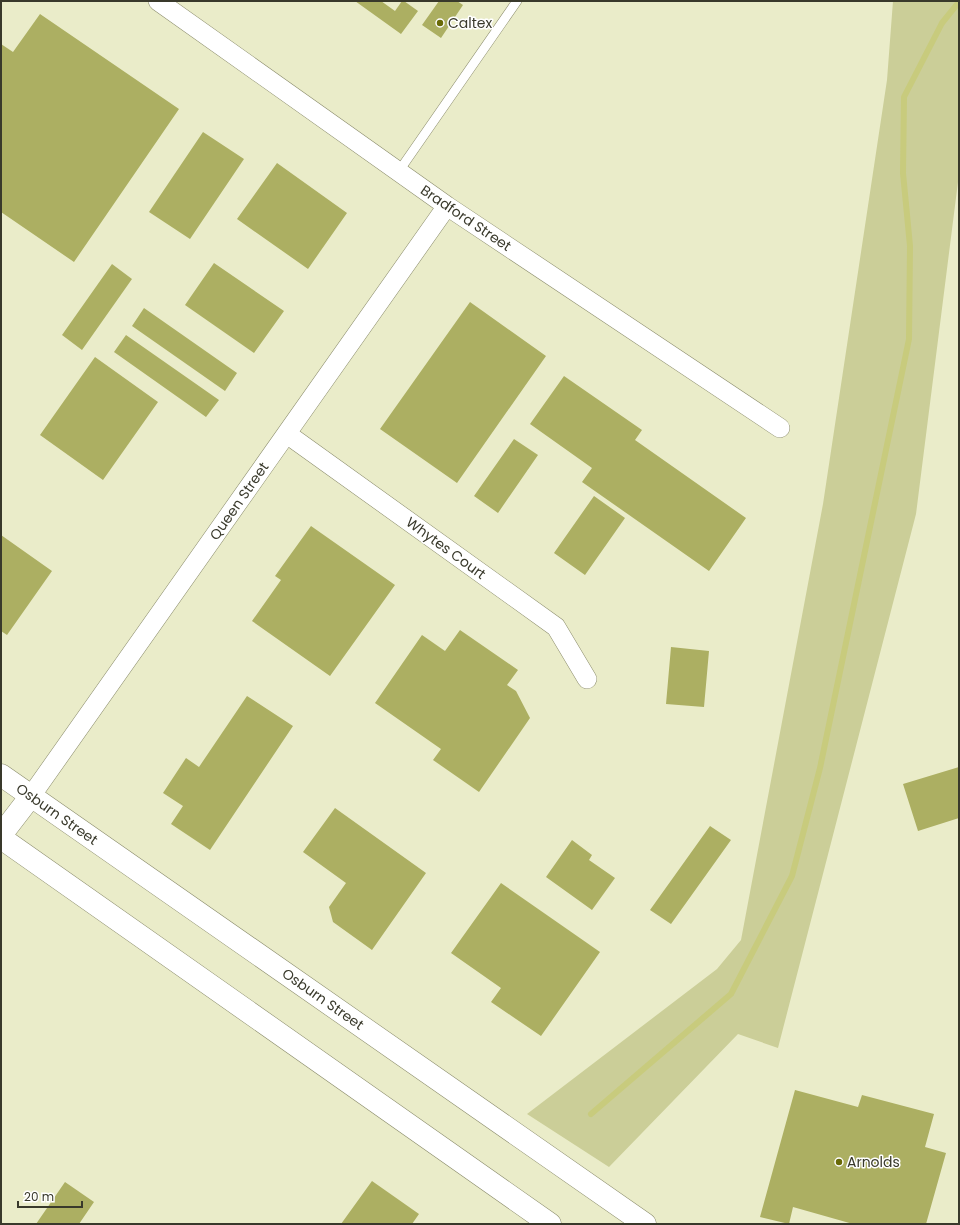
<svg xmlns="http://www.w3.org/2000/svg" width="960" height="1225" viewBox="0 0 960 1225" font-family="Poppins,sans-serif">
	<style>
		.green { fill: #cbce98 }
		.lines { fill: none; stroke-linecap: round; stroke-linejoin: round }
		.stream { stroke: #c8cb7d; stroke-width: 6 }
		.building { fill: #acaf62 }
		.lane-casing { stroke: #8b8c6c; stroke-width: 10 }
		.street-casing { stroke: #8b8c6c; stroke-width: 20 }
		.secondary-casing { stroke: #8b8c6c; stroke-width: 23 }
		.lane { stroke: #fff; stroke-width: 9 }
		.street { stroke: #fff; stroke-width: 19 }
		.secondary { stroke: #fff; stroke-width: 22 }
		.poi-dot { fill: #686907; stroke: #fff; stroke-width: 1.5 }
		.labels { text-anchor: middle; dominant-baseline: central; stroke-width: 3; stroke-linejoin: round; paint-order: stroke }
		.poi-label { font-size: 14px; fill: #39392b; stroke: #fff; text-anchor: start }
		.street-label { font-size: 14px; fill: #39392b; stroke: #fff }
	</style>
	<rect width="100%" height="100%" fill="#eaecc9"/>
	<path class="green" d="M893,1H959V174L916,514L778,1048L738,1034L609,1167L527,1114L717,969L741,940L823,504L887,80Z"/>
	<g class="lines">
		<path class="stream" d="M591,1114L731,994L792,876L820,768L909,339L910,246L903,173L904,97L942,23L959,2"/>
	</g>
	<path class="building" d="M355,1H381L395,11L402,1H404L418,11L401,34Z
		M439,1H457L463,5L441,38L422,25Z
		M40,14L179,109L74,262L1,212V44L13,52Z
		M203,132L244,159L190,239L149,212Z
		M277,163L347,213L308,269L237,219Z
		M214,263L284,311L254,353L185,305Z
		M112,264L132,279L82,350L62,335Z
		M470,302L546,356L457,483L380,429Z
		M144,308L237,373L225,391L132,326Z
		M126,335L219,400L206,417L114,352Z
		M95,357L158,402L103,480L40,435Z
		M564,376L642,430L635,440L746,518L709,571L582,482L592,468L530,424Z
		M514,439L538,455L498,513L474,496Z
		M594,496L625,518L585,575L554,553Z
		M311,526L395,585L330,676L252,621L281,580L275,576Z
		M1,535L52,571L7,635L1,631Z
		M460,630L518,670L507,685L516,691L530,718L479,792L433,760L441,749L375,703L422,635L445,651Z
		M671,647L709,651L704,707L666,704Z
		M247,696L293,726L210,850L171,824L183,806L163,793L186,758L199,767Z
		M959,767V818L918,831L903,784Z
		M335,808L426,873L372,950L333,922L329,907L346,883L303,852Z
		M710,826L731,840L671,924L650,910Z
		M572,840L592,855L589,860L615,878L592,910L546,877Z
		M501,883L600,952L541,1036L491,1002L501,988L451,953Z
		M795,1090L858,1107L862,1095L934,1114L925,1147L946,1153L926,1224H853L793,1207L789,1224L760,1217Z
		M372,1181L419,1214L412,1224H341Z
		M65,1182L94,1202L79,1224H36Z"/>
	<g class="lines">
		<g class="lane-casing">
			<path id="lane" d="M399,171L517,1"/>
		</g>
		<g class="street-casing">
			<path id="street" d="M158,1L447,206L780,428
				M287,434L556,627L587,679
				M31,796L447,206"/>
		</g>
		<g class="secondary-casing">
			<path id="secondary" d="M1,775L645,1224
				M1,835L31,796
				M1,838L550,1224"/>
		</g>
		<use href="#lane" class="lane"/>
		<use href="#street" class="street"/>
		<use href="#secondary" class="secondary"/>
	</g>
	<g class="poi-dot">
		<circle cx="440" cy="23" r="4"/>
		<circle cx="839" cy="1162" r="4"/>
	</g>
	<g class="labels">
		<g class="poi-label">
			<text x="448" y="23">Caltex</text>
			<text x="847" y="1162">Arnolds</text>
		</g>
		<g class="street-label">
			<text transform="translate(466 218) rotate(34)">Bradford Street</text>
			<text transform="translate(239 501) rotate(-55)">Queen Street</text>
			<text transform="translate(446 548) rotate(36)">Whytes Court</text>
			<text transform="translate(57 814) rotate(35)">Osburn Street</text>
			<text transform="translate(323 999) rotate(35)">Osburn Street</text>
		</g>
	</g>
	<rect width="960" height="1225" fill="none" stroke="#39392b" stroke-width="4"/>
	<path d="M18 1201v6h64v-6" fill="none" stroke="#39392b" stroke-width="2"/>
	<text x="24" y="1201" font-size="12" fill="#39392b" stroke="#ffffff" stroke-width="3" paint-order="stroke">20 m</text>
</svg>
